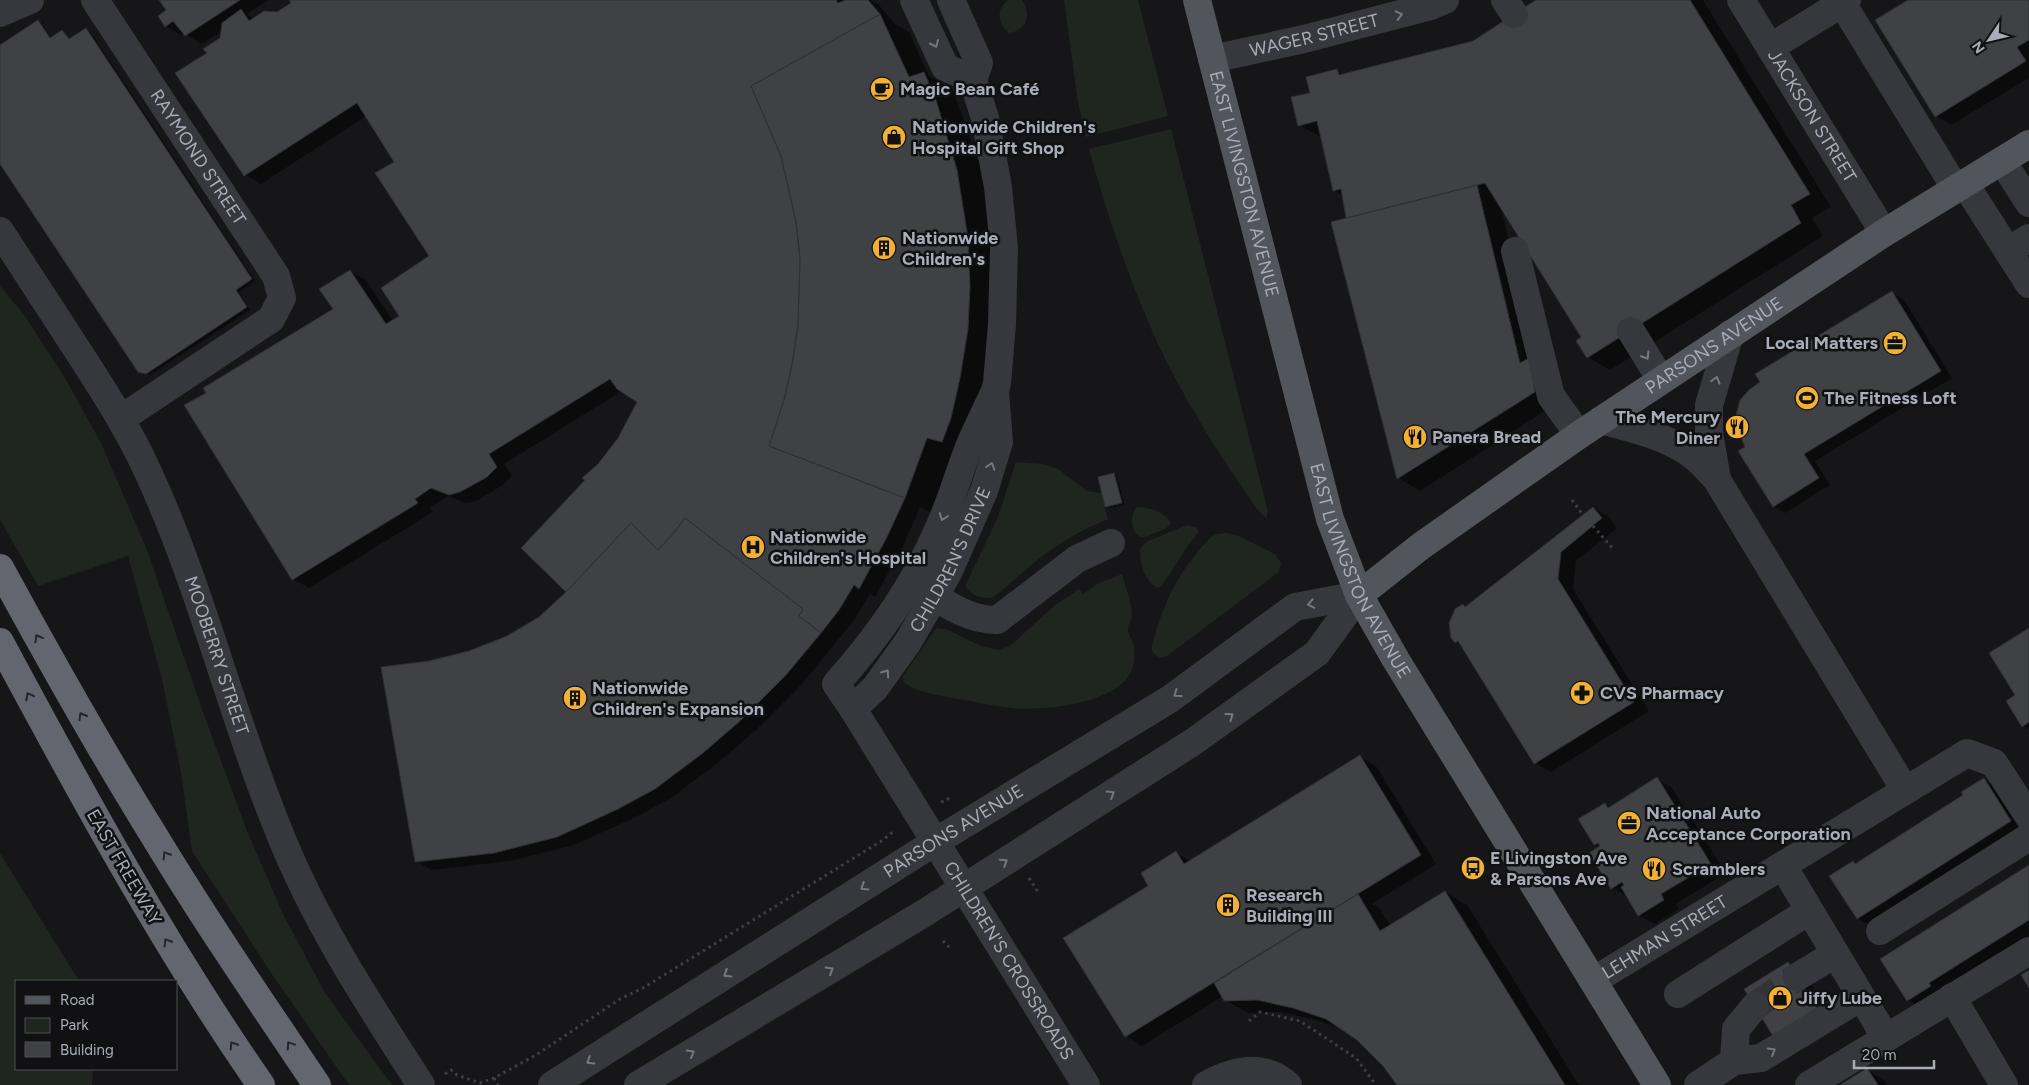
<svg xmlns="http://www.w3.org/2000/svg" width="2029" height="1085" viewBox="0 0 2029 1085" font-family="Figtree,sans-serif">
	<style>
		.green { fill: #1e261f }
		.shadow { fill: #0007 }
		.building { fill: #404145; stroke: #303034 }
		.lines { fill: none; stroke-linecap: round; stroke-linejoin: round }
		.minor-tunnel { stroke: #333438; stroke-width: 28; stroke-dasharray: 28 14; stroke-linecap: butt }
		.path { stroke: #3d3f44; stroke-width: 3; stroke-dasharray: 2.5 4; stroke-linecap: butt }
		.minor { stroke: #37383d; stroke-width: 28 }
		.major { stroke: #53555c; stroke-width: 28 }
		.highway { stroke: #63666e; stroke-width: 28 }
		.oneway { stroke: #757881 }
		.oneway2 { stroke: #26262a }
		.labels { text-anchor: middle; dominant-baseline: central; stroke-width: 5; stroke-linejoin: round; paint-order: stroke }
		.street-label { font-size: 18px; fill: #a8adb8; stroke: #111113 }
		.poi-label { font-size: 18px; font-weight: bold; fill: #a8adb8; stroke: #111113; text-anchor: start }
	</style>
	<rect width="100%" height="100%" fill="#161618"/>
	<path class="green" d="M1008,0H1022C1032,14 1027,30 1009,33C997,24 996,9 1008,0Z
		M1064,0H1138L1168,116L1086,137L1078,103Z
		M1171,129L1268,512L1266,518L1258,510C1220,457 1185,401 1157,342C1129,280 1107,215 1089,149Z
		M0,286L25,316L65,378L101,443L147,550L203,712L247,831L283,914L325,993L392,1085H349L271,973L192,851L181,773L162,679L128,556L38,586L0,520Z
		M1016,462L1043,464L1058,469L1087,491L1101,493L1108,519C1084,529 1060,542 1040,558C1023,571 1009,586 992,598C979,598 972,596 965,586L998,517Z
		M1137,507C1149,507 1165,512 1171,523C1167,529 1161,531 1154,533C1151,535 1147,537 1143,537C1130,536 1129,514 1137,507Z
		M1187,525L1197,528L1199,532L1186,548L1162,586L1157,588C1146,582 1140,565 1140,552C1140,548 1143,545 1146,542Z
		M1227,533L1239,536L1275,554L1281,563L1279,572L1167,656L1161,658C1157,656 1153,654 1152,650C1151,645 1154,639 1155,635C1165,598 1184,564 1211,537L1217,534Z
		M1122,574C1125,585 1132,604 1132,614C1132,621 1127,625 1128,632C1129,636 1132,639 1133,643C1135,649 1135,662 1132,669C1120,704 1044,711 1012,708C992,706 972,701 953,698C938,695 914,692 903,681V676L936,628L946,629L981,646L998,650L1010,646L1054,606L1079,589L1083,594L1097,584Z
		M0,853L79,981H16V1069H93L92,1085H0Z"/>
	<path class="shadow" d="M160,0H269L247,14L255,19L278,13L293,4L291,0H871L878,4L895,24L909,32L929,76L953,90L979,163L994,232L989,395L934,513L920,508L903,546L875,597L870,594L855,619L802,684L756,730L719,762L671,798L634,818L574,845L510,861L432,870L416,861L429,662L470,652L508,638L539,618L568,592L587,480L619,439L639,402L622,391L504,464L512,476L503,485L476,501L466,503L448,496L429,508L433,512L309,588L293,579L208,393L335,309L350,271L366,280L393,321L401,316L431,256L395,162L366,116L261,184L245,175L177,74L209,53L221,39L222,31L201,44L184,33L181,35L165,26L167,11Z
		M1538,0H1703L1831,207L1812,218L1823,236L1610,370L1588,357L1578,341L1583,338L1501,208L1539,365L1556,404L1420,491L1398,478L1333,223L1347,219L1343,196L1334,190L1321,137L1299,125L1311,94L1337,71L1344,75L1473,42Z
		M1911,0H2029V78L1951,125L1936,116Z
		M38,21L42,23L51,38L62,31L70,40L86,29L90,31L255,281L239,292L250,310L150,375L139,371L0,161V46Z
		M1892,293L1904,300L1952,378L1815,461L1830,485L1785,513L1773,506L1747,447Z
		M1114,474L1117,476L1124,504L1110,508L1107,506Z
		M1594,508L1609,517L1617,528L1576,561L1573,589L1649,711L1551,772L1535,763L1463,647L1456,642L1463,605L1467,607Z
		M2029,630V729L2023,726L2017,696Z
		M1360,757L1376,766L1436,864L1372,904L1380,909L1391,926L1445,892L1467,905L1579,1085H1398L1384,1065L1358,1039L1344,1030L1317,1020L1280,1012L1248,1013L1225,1000L1223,996L1142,1046L1126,1036L1150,886L1176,853L1190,861Z
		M1657,779L1672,788L1726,873L1676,904L1679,909L1655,924L1639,915L1628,897L1612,888L1600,847L1595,844L1605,804L1610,807Z
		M1984,780L2006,792L2029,829L1880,931L1857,918L1853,862L1857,864L1965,795Z
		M2029,867V947L1930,1013L1908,1000Z
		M1788,964L1804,973L1832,1018L1790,1044Z
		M1867,1070L1883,1079L1887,1085H1843Z"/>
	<path class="building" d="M159,0H240L185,36L173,21L165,27L158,16L166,10Z
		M289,0H836L838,3L846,0H868L880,14L751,86L781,156L796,222L800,258L798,325L792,365L784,400L769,446L905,498L887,537L859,589L854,585L839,610L821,633L799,616L803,609L685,518L673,534L658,550L631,523L566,592L521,548L585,480L582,478L598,464L618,438L637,402L617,389L610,379L489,454L497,467L487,477L460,492L449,495L431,488L415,499L418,503L292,580L184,405L206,393L203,388L333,309L319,289L350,270L386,324L399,316L381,288L429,256L375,173L394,162L357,103L244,176L175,73L207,53L203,49L220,38L222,23L241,9L249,21L264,11L277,12L291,3Z
		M1536,0H1690L1810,194L1791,205L1801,223L1587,358L1576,341L1581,337L1485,183L1346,218L1341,189L1333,191L1317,121L1298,126L1291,97L1310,93L1306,77L1337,69L1339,75L1473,41Z
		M1908,0H2029V40L2017,47L2026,61L1935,117L1875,20Z
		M880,14L909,77L924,72L936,100L957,170L968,238L970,286L968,329L960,378L951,418L942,442L927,438L905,498L769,446L784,400L792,365L798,325L800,258L796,222L781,156L751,86Z
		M38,20L50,38L62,30L69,39L86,28L252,279L236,290L247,307L146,374L138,372L0,164V45Z
		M1477,185L1520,363L1529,358L1535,392L1397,479L1331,222Z
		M1892,291L1941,371L1804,454L1819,478L1773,507L1738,451L1745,447L1737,429L1736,415L1740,400L1749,390L1760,382L1755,374Z
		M1114,473L1122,503L1105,507L1098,477Z
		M1593,507L1602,518L1561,552L1558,579L1634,702L1534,764L1458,641L1455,643L1451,638L1449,623L1455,609L1463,604L1465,607Z
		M685,518L803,609L799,616L821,633L786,675L740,721L703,753L655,789L618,809L557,837L494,853L415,862L381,667L429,661L469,651L507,636L539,617L566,592L631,523L658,550L673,534Z
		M2029,628V722L2022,727L2006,701L2015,695L1989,653Z
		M1360,755L1421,855L1125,1037L1063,938L1148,886L1141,873L1176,851L1184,864Z
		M1657,777L1711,864L1661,894L1664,900L1638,916L1621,887L1624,885L1622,882L1611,889L1589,853L1600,846L1598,843L1594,845L1578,819L1605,803L1608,808Z
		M1984,778L2011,821L1857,919L1829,876L1853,861L1855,864L1963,795L1961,792Z
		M2029,865V920L1929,983L1931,986L1907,1001L1880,959Z
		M1445,891L1565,1085H1397L1383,1066L1357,1040L1326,1019L1293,1008L1257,1000L1224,1001L1214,983L1358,894L1380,931Z
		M1788,962L1817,1008L1773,1036L1744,989Z
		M2029,970V988L2021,975Z
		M1867,1068L1878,1085H1840Z"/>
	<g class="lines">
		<path class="minor-tunnel" d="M1755,1006L1797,977"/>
		<path class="path" d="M1572,500L1583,515
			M1593,526L1614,550
			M941,802L950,798
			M1029,878L1038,892
			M943,941L949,947
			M1249,1021L1260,1012L1300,1021L1356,1058L1376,1085
			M445,1074L451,1070L457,1075L480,1083L494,1078L536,1055L620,999L643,988L883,840L895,830
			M494,1078L498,1085"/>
		<g class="minor">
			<path id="s1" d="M95,0L276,276L282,298L271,319L122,418"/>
			<path d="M914,0L945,67L973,80"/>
			<path id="s2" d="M951,0L979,63L973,80L985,118L998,187L1004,248L1002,324L997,383L995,391C986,410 977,428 969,447C958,475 950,505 937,532C912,589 877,638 836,684L853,709L1086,1085"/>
			<path d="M1505,0L1514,14"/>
			<path id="s3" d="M1741,0L1884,233"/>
			<path d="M1842,3L1956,189"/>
			<path d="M0,13L30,0"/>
			<path d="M1771,47L1847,0"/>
			<path id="s4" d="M1212,59L1304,39L1431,6L1445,0"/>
			<path d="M2002,161L2029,203"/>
			<path d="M1965,184L2029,284"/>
			<path id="s5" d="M0,231C25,270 51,309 76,348C102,388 128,428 148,472C202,589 231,715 280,834C316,924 369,1004 421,1085"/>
			<path d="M1515,251L1551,396L1579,435"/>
			<path d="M2008,251L2029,238"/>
			<path d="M1631,331L1661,380"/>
			<path d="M1601,420C1632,429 1665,435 1692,455C1701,461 1709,471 1717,480L1905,790"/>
			<path d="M1717,480L1709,432V405L1730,334"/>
			<path d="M920,587C943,602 969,621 997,620L1077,559L1111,543"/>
			<path id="s6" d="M853,709L875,688L908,642L949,571L984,491L999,442L995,393"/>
			<path d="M1783,866L1886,1038"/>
			<path d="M1880,931L2029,837"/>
			<path d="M1797,977L1835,954"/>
			<path id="s7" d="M1593,981L1967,753L1994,763L2029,817"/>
			<path d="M1678,994L1809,911"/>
			<path d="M1952,997L2004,1085"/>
			<path d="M1734,1061L1736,1029L1755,1006"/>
			<path id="s8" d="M552,1085L935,842L1170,699L1295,607L1359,595"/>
			<path d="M638,1085L926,912L1193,742L1317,653L1359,595"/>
			<path d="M1206,1085C1232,1071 1263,1062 1288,1085"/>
			<path d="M1698,1085L1734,1061L1761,1058L1861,997"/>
			<path d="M1809,1085L2029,951"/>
		</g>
		<g class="major">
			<path id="s9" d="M1197,0L1330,519L1359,595L1396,660L1657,1085"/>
			<path id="s10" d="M1359,595L1421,546L1579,435L1884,233L2029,144"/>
		</g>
		<path class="highway" d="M0,568C49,658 99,747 153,834C205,920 261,1002 317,1085
			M0,642C81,793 163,944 261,1085"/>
	</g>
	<defs><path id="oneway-chevron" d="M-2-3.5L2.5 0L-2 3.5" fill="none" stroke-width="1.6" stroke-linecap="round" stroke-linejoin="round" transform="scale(1.25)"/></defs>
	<g class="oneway">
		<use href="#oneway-chevron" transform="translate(1399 15) rotate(-14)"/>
		<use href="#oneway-chevron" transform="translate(935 44) rotate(66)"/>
		<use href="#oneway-chevron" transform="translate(1646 356) rotate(58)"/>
		<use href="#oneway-chevron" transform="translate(1716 380) rotate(-74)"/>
		<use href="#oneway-chevron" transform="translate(991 466) rotate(-72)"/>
		<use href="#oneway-chevron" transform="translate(943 517) rotate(110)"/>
		<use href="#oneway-chevron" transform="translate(1311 604) rotate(169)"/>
		<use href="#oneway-chevron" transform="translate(886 673) rotate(-55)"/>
		<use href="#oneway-chevron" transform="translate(1177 694) rotate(144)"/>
		<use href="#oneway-chevron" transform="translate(1230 716) rotate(-36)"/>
		<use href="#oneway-chevron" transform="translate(1111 794) rotate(-32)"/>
		<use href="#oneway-chevron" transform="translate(1004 862) rotate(-33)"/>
		<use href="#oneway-chevron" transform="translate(864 887) rotate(148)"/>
		<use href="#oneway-chevron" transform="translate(830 970) rotate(-31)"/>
		<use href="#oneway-chevron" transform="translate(727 974) rotate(148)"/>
		<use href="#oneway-chevron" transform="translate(1772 1051) rotate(-31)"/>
		<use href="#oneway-chevron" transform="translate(691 1053) rotate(-31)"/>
		<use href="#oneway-chevron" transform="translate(590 1061) rotate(148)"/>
	</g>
	<g class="oneway2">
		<use href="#oneway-chevron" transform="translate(38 638) rotate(-119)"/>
		<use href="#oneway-chevron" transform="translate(29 696) rotate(-118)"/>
		<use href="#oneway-chevron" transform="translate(82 716) rotate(-120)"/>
		<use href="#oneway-chevron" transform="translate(166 855) rotate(-122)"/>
		<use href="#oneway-chevron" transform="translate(167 942) rotate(-122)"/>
		<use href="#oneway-chevron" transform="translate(233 1045) rotate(-123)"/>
		<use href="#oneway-chevron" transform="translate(290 1045) rotate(-124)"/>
	</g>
	<defs>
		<g id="cafe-disc" transform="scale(1.25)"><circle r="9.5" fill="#f2b134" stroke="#111113"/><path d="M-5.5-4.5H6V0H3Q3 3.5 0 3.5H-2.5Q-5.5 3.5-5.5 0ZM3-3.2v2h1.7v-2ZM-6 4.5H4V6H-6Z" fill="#111"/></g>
		<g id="shop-disc" transform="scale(1.25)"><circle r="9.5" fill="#f2b134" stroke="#111113"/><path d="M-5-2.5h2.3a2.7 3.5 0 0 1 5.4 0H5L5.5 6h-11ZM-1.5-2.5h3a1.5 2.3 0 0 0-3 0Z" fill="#111"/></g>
		<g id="building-disc" transform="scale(1.25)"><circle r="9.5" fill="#f2b134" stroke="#111113"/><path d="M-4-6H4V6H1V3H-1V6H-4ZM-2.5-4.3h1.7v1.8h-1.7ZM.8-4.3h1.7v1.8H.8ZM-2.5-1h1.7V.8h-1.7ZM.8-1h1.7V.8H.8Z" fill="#111"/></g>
		<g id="office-disc" transform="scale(1.25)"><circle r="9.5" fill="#f2b134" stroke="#111113"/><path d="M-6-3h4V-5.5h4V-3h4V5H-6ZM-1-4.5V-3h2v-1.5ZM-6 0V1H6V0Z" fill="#111"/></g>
		<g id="stadium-disc" transform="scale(1.25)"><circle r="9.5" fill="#f2b134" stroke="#111113"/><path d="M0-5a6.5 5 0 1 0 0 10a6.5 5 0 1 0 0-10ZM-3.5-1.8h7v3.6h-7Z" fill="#111"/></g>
		<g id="restaurant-disc" transform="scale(1.25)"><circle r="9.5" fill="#f2b134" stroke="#111113"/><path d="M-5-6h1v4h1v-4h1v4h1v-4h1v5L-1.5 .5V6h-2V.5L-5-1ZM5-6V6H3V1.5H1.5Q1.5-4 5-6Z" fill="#111"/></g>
		<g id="hospital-disc" transform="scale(1.25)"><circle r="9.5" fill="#f2b134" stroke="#111113"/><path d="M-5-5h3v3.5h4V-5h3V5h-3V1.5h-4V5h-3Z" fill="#111"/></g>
		<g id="pharmacy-disc" transform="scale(1.25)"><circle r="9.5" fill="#f2b134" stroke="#111113"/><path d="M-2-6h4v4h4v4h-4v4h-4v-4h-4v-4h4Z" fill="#111"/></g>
		<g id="bus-disc" transform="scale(1.25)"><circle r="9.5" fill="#f2b134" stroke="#111113"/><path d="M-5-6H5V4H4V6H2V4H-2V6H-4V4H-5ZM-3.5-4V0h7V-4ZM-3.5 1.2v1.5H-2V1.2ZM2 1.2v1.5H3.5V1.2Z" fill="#111"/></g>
	</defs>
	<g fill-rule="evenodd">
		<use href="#cafe-disc" x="882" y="89"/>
		<use href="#shop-disc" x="894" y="137"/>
		<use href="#building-disc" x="884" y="248"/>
		<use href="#office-disc" x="1895" y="343"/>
		<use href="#stadium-disc" x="1807" y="398"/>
		<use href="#restaurant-disc" x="1737" y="427"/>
		<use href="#restaurant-disc" x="1415" y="437"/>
		<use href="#hospital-disc" x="753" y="547"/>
		<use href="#pharmacy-disc" x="1582" y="693"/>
		<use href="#building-disc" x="575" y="698"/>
		<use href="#office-disc" x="1629" y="823"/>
		<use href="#bus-disc" x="1473" y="868"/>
		<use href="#restaurant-disc" x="1654" y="869"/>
		<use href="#building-disc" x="1228" y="905"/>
		<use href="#shop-disc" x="1780" y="998"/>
	</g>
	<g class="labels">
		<g class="street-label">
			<text stroke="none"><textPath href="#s4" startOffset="105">WAGER STREET</textPath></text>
			<text stroke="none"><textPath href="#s3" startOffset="136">JACKSON STREET</textPath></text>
			<text stroke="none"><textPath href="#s1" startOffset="188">RAYMOND STREET</textPath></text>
			<text stroke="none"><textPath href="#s9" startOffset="190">EAST LIVINGSTON AVENUE</textPath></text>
			<text stroke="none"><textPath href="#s10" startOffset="434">PARSONS AVENUE</textPath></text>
			<text stroke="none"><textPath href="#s6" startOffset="180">CHILDREN'S DRIVE</textPath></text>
			<text stroke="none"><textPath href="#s9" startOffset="595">EAST LIVINGSTON AVENUE</textPath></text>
			<text stroke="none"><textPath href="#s5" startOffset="479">MOOBERRY STREET</textPath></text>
			<text stroke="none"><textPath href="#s8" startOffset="475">PARSONS AVENUE</textPath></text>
			<text transform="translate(124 867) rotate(60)">EAST FREEWAY</text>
			<text stroke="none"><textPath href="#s7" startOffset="84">LEHMAN STREET</textPath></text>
			<text stroke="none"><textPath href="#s2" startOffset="1064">CHILDREN'S CROSSROADS</textPath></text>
		</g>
		<g class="poi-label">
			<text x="900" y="89">Magic Bean Café</text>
			<text x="912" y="127">Nationwide Children's<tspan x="912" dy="21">Hospital Gift Shop</tspan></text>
			<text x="902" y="238">Nationwide<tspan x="902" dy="21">Children's</tspan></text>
			<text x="1878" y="343" text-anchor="end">Local Matters</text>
			<text x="1824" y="398">The Fitness Loft</text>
			<text x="1720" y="417" text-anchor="end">The Mercury<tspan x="1720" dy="21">Diner</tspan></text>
			<text x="1432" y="437">Panera Bread</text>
			<text x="770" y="537">Nationwide<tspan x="770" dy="21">Children's Hospital</tspan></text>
			<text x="592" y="688">Nationwide<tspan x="592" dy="21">Children's Expansion</tspan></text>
			<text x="1600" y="693">CVS Pharmacy</text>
			<text x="1646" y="813">National Auto<tspan x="1646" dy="21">Acceptance Corporation</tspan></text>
			<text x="1490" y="858">E Livingston Ave<tspan x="1490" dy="21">&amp; Parsons Ave</tspan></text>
			<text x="1672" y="869">Scramblers</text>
			<text x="1246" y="895">Research<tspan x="1246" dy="21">Building III</tspan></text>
			<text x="1798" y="998">Jiffy Lube</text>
		</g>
	</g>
	<rect x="15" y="980" width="162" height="90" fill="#111113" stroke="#4d4f55"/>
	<rect x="25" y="996" width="25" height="8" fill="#53555c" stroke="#4d4f55"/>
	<text x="60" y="1005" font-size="15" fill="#a8adb8">Road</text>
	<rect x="25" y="1018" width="25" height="15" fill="#1e261f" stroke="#4d4f55"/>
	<text x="60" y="1030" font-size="15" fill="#a8adb8">Park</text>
	<rect x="25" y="1042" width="25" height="15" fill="#404145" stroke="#4d4f55"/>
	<text x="60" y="1055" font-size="15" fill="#a8adb8">Building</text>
	<g transform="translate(1989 40) rotate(235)" stroke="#111113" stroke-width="4" paint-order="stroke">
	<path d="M0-4L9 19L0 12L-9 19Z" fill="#a8adb8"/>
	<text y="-8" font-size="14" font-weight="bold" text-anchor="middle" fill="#a8adb8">N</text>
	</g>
	<path d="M1854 1060v8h80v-8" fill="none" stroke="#a8adb8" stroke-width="2.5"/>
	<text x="1862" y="1060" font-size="15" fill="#a8adb8" stroke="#111113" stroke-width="4" paint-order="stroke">20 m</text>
</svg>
